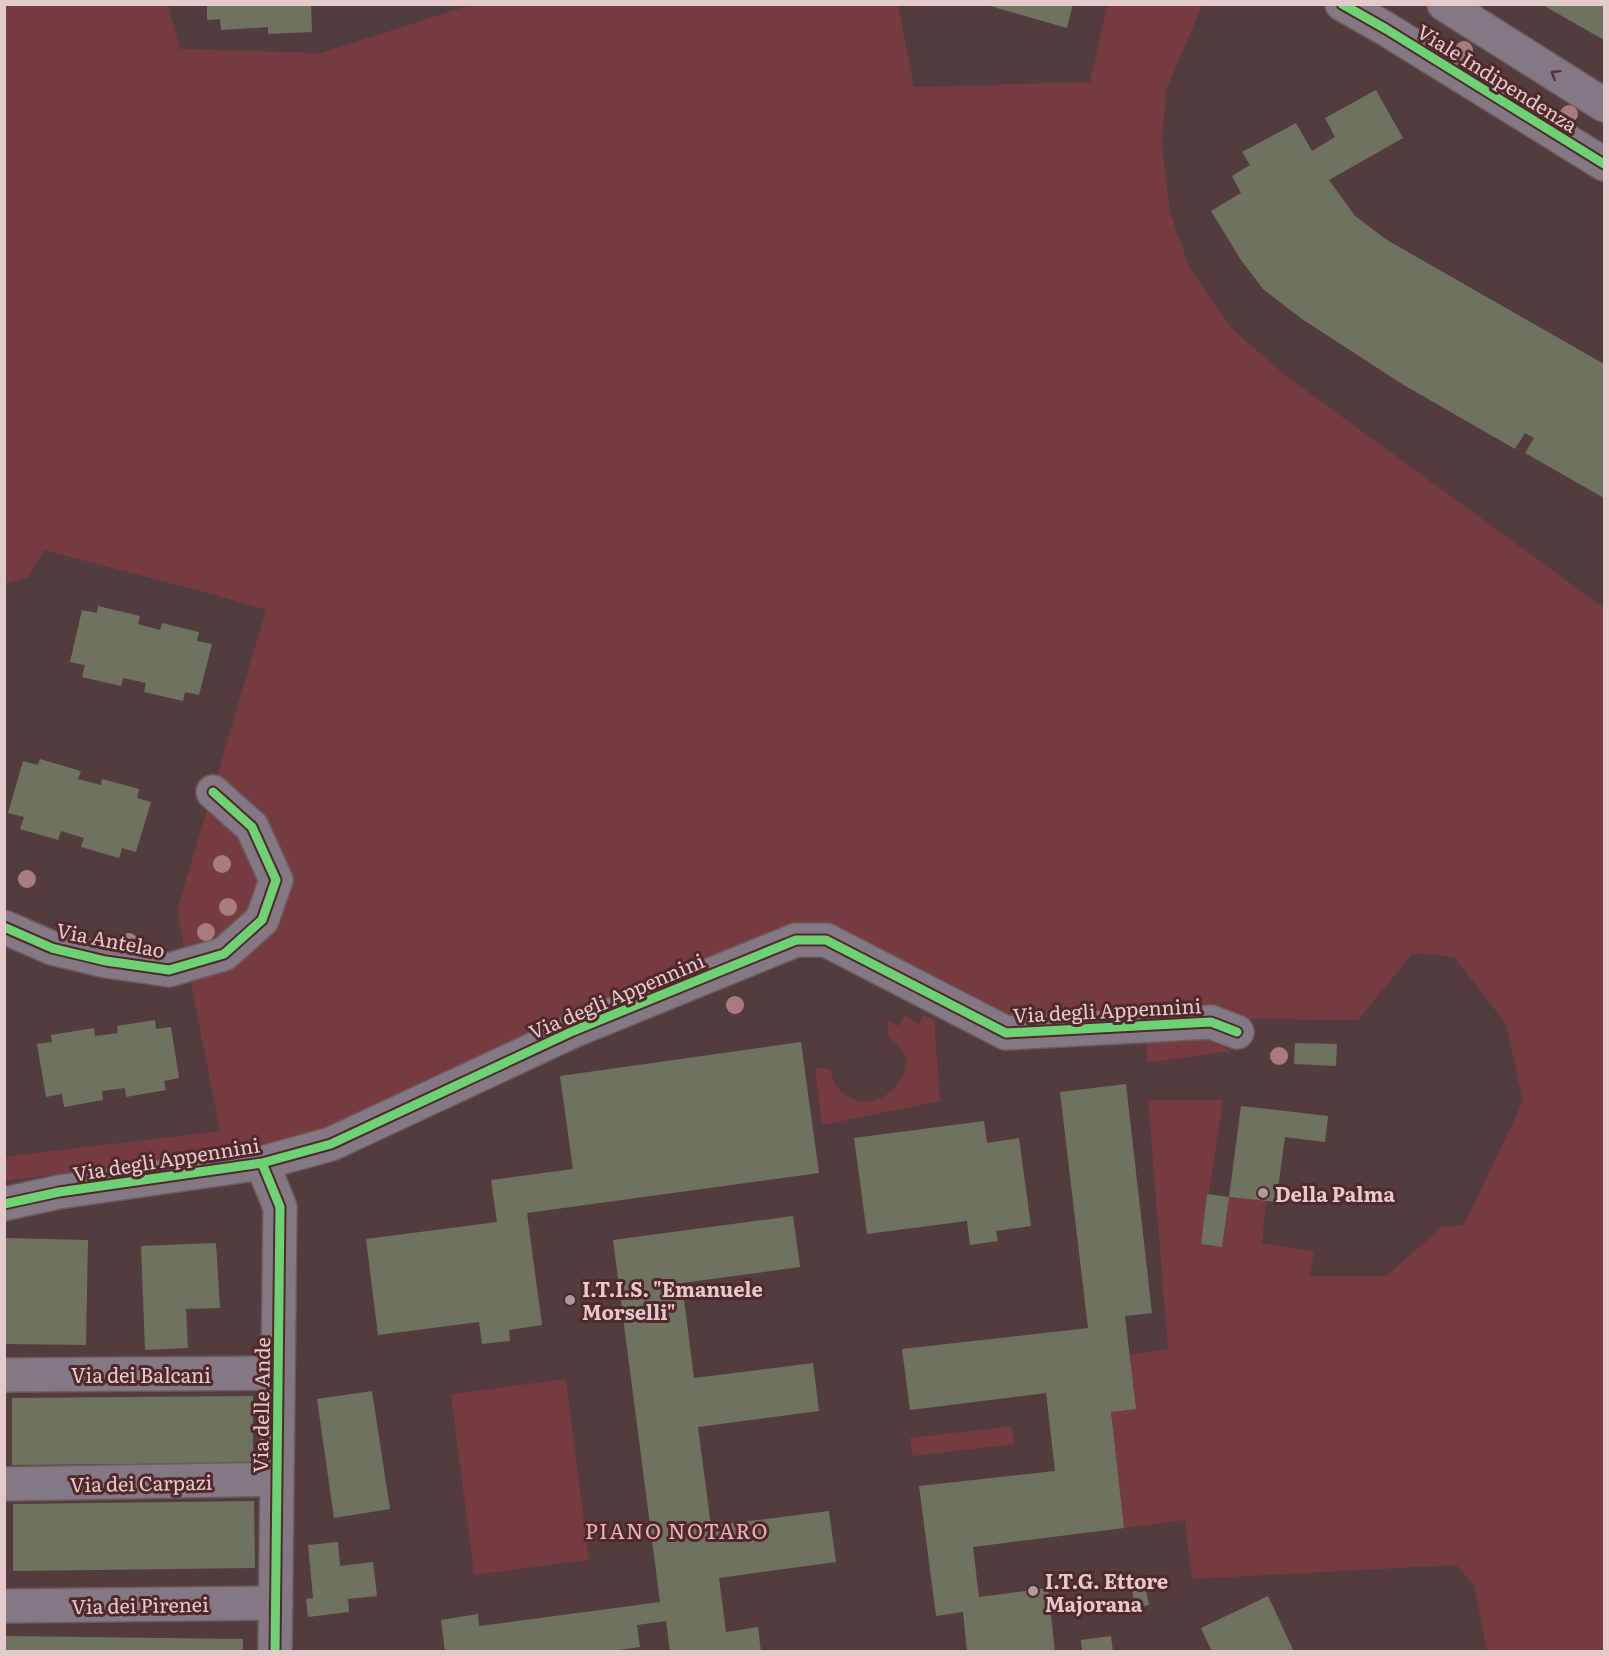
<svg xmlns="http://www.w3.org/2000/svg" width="1609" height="1656" viewBox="0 0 1609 1656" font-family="Literata,serif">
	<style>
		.green { fill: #763b40 }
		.building { fill: #707260 }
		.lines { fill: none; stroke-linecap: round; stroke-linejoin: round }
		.minor-casing { stroke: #6e5a5c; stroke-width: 36 }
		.minor { stroke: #837884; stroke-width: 33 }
		.cycleway-casing { stroke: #51292c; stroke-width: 13 }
		.cycleway { stroke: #6cd273; stroke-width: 9 }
		.tree { fill: #a87c7e }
		.oneway { stroke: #563135 }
		.poi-dot { fill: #b1989a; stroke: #51292c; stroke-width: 2 }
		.labels { text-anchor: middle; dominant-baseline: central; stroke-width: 6; stroke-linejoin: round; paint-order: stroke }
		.street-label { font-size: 20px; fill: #e4cacb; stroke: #51292c }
		.poi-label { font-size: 20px; font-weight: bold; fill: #e4cacb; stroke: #51292c; text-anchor: start }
		.neighbourhood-label { font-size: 21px; letter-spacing: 1.5px; fill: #e9b6b8; stroke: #51292c }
	</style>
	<rect width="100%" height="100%" fill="#533c3e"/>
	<path class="green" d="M5,5H168L180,49L321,53L471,5H898L914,87L1090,82L1107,5H1202L1166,91L1162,143L1170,212L1189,267L1232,329L1285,375L1604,608V1651H1487L1474,1585L1456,1565L1192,1579L1185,1520L1124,1528L1111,1412L1129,1355L1168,1349L1148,1100H1223L1201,1244L1222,1247L1229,1197L1266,1201L1262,1243L1314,1251L1310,1276H1386L1442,1227L1464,1225L1523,1101L1506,1024L1454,957L1413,953L1358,1020L1013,1017L811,927L291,1144L5,1181L4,1160L11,1156L220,1131L177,911L266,610L219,596L44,550L28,577L5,584Z
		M905,1015L919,1025L923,1015L934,1020L940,1101L822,1125L815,1068L830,1069C832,1074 833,1082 836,1086C856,1111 888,1104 902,1077C905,1072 905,1065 907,1059L898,1045L889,1037L887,1020L898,1026Z
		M1207,1037L1231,1051L1147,1063V1043Z
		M566,1379L589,1560L474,1575L451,1394Z
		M1012,1426L1014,1444L912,1456L910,1438Z"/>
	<path class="building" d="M207,4H311L312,32L268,34V27L221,30L220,19L207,20Z
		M983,4H1073L1067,28Z
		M1541,4H1604V40Z
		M1376,90L1403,138L1329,180L1355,216L1387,240L1604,364V498L1525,453L1534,438L1525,433L1515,449L1402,384L1302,319L1263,289L1241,260L1211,211L1241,193L1232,176L1250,165L1242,152L1296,123L1312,151L1335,137L1325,118Z
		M98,606L140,616L138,624L160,630L162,623L199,632L197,641L212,644L199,695L185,692L183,701L144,692L146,683L123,678L121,686L82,677L85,665L70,662L82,610L97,613Z
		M40,759L81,771L78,779L101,785L102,779L139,789L137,798L151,802L136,852L122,848L119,858L81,847L84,838L61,831L58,840L20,829L24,817L8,813L23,761L38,765Z
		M155,1020L156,1029L171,1027L179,1078L164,1081L166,1090L126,1097L125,1088L102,1091L103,1100L64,1107L62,1094L46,1097L37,1044L52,1042L51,1035L94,1028L95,1036L118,1033L117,1026Z
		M801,1042L819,1173L527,1213L542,1325L509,1330L510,1341L482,1344L479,1322L378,1335L366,1239L497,1222L491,1180L573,1169L560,1076Z
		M1295,1043L1337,1044L1336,1066L1294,1064Z
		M1126,1084L1152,1313L1125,1316L1136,1409L1111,1412L1124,1528L973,1547L979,1597L1048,1588L1055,1652H967L963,1612L936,1616L919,1486L1055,1471L1046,1393L910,1410L902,1349L1088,1328L1060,1092Z
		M1241,1106L1328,1116L1325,1142L1285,1137L1276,1202L1229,1197L1222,1247L1201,1244L1207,1194L1229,1197Z
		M984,1121L987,1143L1019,1138L1031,1226L996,1231L998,1241L970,1245L967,1221L867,1234L854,1138Z
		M793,1216L800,1267L682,1283L694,1378L813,1363L819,1411L698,1427L711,1526L829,1511L836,1562L719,1578L726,1632L758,1627L761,1652H670L666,1621L637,1625L640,1647L605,1652H445L441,1620L478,1614L479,1626L660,1602L613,1240Z
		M4,1238L88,1240L86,1345L4,1344Z
		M216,1243L220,1308L186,1309L188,1348L145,1350L141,1246Z
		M372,1391L390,1509L334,1518L317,1399Z
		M253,1396V1463L12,1465V1398Z
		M254,1501L255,1568L13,1571V1504Z
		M338,1542L340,1566L373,1562L377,1596L348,1599L349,1612L308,1617L306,1599L313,1598L308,1545Z
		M1143,1575L1149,1605L1135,1608L1130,1577Z
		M1268,1596L1294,1652H1212L1201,1628Z
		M4,1636L243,1639V1652H4Z
		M1111,1636L1113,1652H1082L1081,1640Z"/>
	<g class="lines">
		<g class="minor-casing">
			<path id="minor" d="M1342,4L1386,29L1604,164
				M1444,4L1604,105
				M4,927L52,948L106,961L169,970L224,954L262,920L276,880L252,827L213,792
				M262,1163L280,1207L275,1652
				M4,1204L59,1192L262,1163L331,1144L573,1031L796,940H826L1006,1033L1211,1022L1237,1032
				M4,1375L278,1373
				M4,1484L277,1479
				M4,1606L276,1603"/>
		</g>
		<use href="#minor" class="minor"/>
		<g class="cycleway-casing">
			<path id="cycleway" d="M1342,4L1386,29L1604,164
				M4,927L52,948L106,961L169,970L224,954L262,920L276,880L252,827L213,792
				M262,1163L280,1207L275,1652
				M4,1204L59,1192L262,1163L331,1144L573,1031L796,940H826L1006,1033L1211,1022L1237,1032"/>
		</g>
		<use href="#cycleway" class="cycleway"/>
	</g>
	<g class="tree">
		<circle cx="1464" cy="50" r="9"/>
		<circle cx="1569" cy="114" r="9"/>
		<circle cx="222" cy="864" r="9"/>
		<circle cx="27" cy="879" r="9"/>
		<circle cx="228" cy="907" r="9"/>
		<circle cx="206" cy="932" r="9"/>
		<circle cx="129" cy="942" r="9"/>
		<circle cx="735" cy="1005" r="9"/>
		<circle cx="1279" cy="1056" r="9"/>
	</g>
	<defs><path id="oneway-chevron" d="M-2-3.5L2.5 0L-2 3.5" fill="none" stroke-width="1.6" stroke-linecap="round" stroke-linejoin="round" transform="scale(1.5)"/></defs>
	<use class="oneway" href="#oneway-chevron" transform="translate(1555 74) rotate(-148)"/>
	<g class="poi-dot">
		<circle cx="1263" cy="1193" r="6"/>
		<circle cx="570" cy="1300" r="6"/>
		<circle cx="1033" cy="1591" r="6"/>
	</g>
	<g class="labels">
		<g class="street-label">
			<text transform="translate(1498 77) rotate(32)">Viale Indipendenza</text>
			<text transform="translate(111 939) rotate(11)">Via Antelao</text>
			<text transform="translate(616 995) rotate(-23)">Via degli Appennini</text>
			<text transform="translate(1107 1009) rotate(-3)">Via degli Appennini</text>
			<text transform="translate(166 1158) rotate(-9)">Via degli Appennini</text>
			<text x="141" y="1374">Via dei Balcani</text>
			<text transform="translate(260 1405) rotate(-89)">Via delle Ande</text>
			<text transform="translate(141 1482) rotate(-1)">Via dei Carpazi</text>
			<text transform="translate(140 1604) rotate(-1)">Via dei Pirenei</text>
		</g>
		<g class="poi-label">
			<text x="1275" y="1193">Della Palma</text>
			<text x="582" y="1288">I.T.I.S. "Emanuele<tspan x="582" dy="23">Morselli"</tspan></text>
			<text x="1045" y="1580">I.T.G. Ettore<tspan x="1045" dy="23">Majorana</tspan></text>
		</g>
		<g class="neighbourhood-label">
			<text x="677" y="1529">PIANO NOTARO</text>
		</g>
	</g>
	<rect width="1609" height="1656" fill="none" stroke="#e4cacb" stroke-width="12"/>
</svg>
